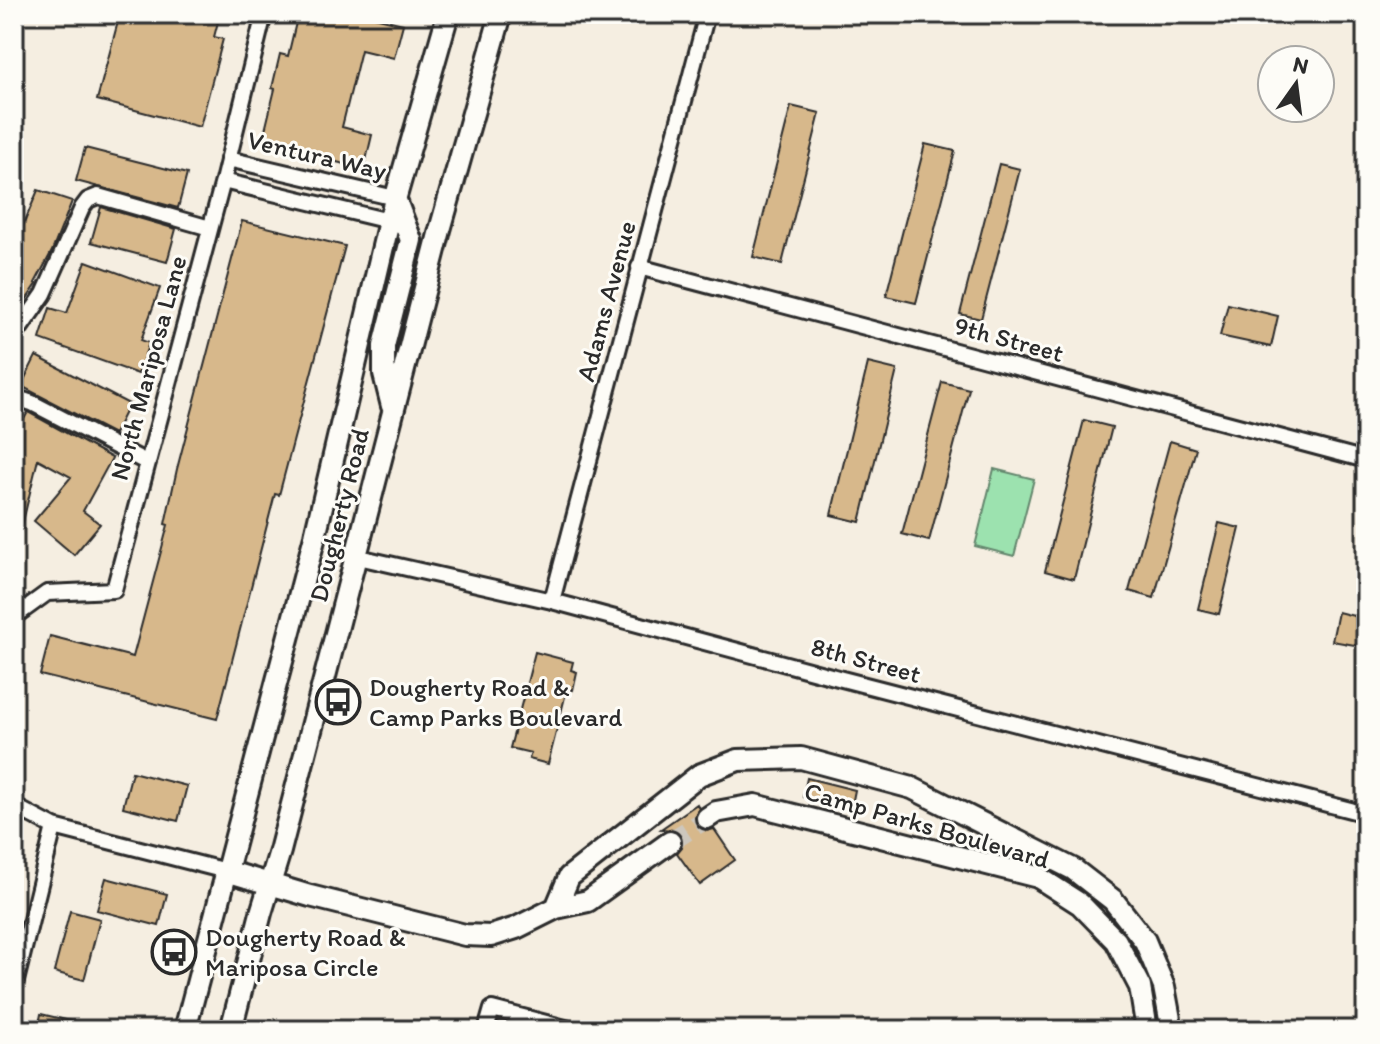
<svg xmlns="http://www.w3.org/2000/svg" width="1380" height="1044" viewBox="0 0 1380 1044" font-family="Itim,sans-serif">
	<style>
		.green { fill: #9ce2af; stroke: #64866d; stroke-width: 2 }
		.building { fill: #d7b88b; stroke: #2b2b2b; stroke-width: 2 }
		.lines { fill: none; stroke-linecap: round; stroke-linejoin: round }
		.secondary-tunnel { stroke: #cdc7bd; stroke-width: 20; stroke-dasharray: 20 10; stroke-linecap: butt }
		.street-casing { stroke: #2b2b2b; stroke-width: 20 }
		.secondary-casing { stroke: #2b2b2b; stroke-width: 26 }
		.street { stroke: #fdfcf7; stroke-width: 14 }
		.secondary { stroke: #fdfcf7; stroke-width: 20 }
		.labels { text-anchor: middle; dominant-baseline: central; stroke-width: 6; stroke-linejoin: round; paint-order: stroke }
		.street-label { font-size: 26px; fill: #2b2b2b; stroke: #fdfcf7 }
		.poi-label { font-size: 26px; fill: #2b2b2b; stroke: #fdfcf7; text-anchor: start }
	</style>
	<rect width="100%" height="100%" fill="#f5eee1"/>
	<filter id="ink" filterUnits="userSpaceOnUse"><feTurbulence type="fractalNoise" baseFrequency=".0125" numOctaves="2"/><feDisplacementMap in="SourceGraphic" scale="16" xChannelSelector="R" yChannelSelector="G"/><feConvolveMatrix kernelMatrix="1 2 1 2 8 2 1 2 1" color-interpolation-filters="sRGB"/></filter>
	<g filter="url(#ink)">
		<path class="green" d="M994,469L1034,479L1014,556L975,546Z"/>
		<path class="building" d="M120,14H220L214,37L223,39L200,127L97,100Z
			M298,14H362L403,24L394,58L361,50L342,127L372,135L364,169L262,143L275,89L272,88L280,54L288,56Z
			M791,106L820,113L782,264L753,257Z
			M925,144L955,151L916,303L886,296Z
			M85,148L187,174L178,208L76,181Z
			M999,164L1020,169L981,319L960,314Z
			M38,190L72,201L52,251L35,283L37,284L24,303L14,295V247Z
			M101,207L176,229L167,262L91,242Z
			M242,221L345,246L279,495L275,494L217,719L40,675L50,636L133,657L168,525L165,524L177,469Z
			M86,261L160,288L141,340L149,343L138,374L40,339L50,308L67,313Z
			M1228,304L1278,316L1271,347L1220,336Z
			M36,356L129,404L114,434L21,386Z
			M868,363L897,370L860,522L831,515Z
			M942,382L969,389L929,541L902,534Z
			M28,412L112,458L83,511L100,524L74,555L34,521L71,477L38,459L20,534H14V437Z
			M1084,420L1112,427L1074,579L1045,571Z
			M1170,441L1196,449L1154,598L1129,591Z
			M1219,523L1240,528L1219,614L1198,609Z
			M1338,612L1366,619V647L1332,641Z
			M535,652L573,662L571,670L577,672L573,690L567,689L548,764L529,759L531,753L510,748Z
			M132,772L187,786L178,821L123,807Z
			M807,778L855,790L851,810L803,797Z
			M697,804L699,808L694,818L697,826L707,831L714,829L735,860L700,885L677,853L682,847L681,835L675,830L661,829Z
			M106,878L167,894L159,926L97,910Z
			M70,911L100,919L84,980L54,972Z
			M41,1014L83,1024L82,1030H38Z"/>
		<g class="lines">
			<path class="secondary-tunnel" d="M670,842L707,818"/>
			<g class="street-casing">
				<path id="street" d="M228,159L395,198
					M223,181L389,221
					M639,267L1366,460
					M14,337L44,294L82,208L88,200L98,196L210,228
					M14,397L32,403L148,463
					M354,556L552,601L842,679L1366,814
					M552,601L707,14
					M14,617L47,593L114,590L223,181L264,14
					M14,806L54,827L226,871
					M14,989L54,827
					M486,1030L492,1009L573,1030"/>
			</g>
			<g class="secondary-casing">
				<path id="secondary" d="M392,406L384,374V346L411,240L395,198
					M707,818L716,812L755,805L1038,877L1080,904L1116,941L1140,987L1147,1030
					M226,871L310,896L465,935L491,936L516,928L556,908L588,901L670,842
					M556,908L569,877L699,775L738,760L801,758L912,788L1073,869L1113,900L1145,941L1164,987L1172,1030
					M185,1030L315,536L389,221L448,14
					M231,1030L261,913L280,851L440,230L501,14"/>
			</g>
			<use href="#street" class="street"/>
			<use href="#secondary" class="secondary"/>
		</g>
	</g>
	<defs>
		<g id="bus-ring" transform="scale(2.3)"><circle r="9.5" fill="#fdfcf7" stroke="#2b2b2b" stroke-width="1.5"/><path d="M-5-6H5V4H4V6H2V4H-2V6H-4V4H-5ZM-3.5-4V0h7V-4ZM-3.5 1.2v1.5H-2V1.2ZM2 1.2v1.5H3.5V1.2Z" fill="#2b2b2b"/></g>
	</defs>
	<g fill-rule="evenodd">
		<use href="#bus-ring" x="338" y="702"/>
		<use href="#bus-ring" x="174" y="952"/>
	</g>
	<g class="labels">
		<g class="street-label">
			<text transform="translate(317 155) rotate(13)">Ventura Way</text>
			<text transform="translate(606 301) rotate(-75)">Adams Avenue</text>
			<text transform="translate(1009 339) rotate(15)">9th Street</text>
			<text transform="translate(148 368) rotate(-75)">North Mariposa Lane</text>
			<text transform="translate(339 515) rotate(-76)">Dougherty Road</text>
			<text transform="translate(866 660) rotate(15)">8th Street</text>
			<text transform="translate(927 825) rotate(16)">Camp Parks Boulevard</text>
		</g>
		<g class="poi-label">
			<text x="369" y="687">Dougherty Road &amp;<tspan x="369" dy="30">Camp Parks Boulevard</tspan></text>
			<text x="205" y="937">Dougherty Road &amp;<tspan x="205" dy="30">Mariposa Circle</tspan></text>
		</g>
	</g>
	<rect width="1380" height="1044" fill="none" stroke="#fdfcf7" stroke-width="48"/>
	<rect x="24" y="24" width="1332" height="996" fill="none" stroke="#2b2b2b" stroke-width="3" filter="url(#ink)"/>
	<g transform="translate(1296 84) rotate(14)"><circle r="38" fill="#fdfcf7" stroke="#a9a8a5" stroke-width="2"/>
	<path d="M0-6L14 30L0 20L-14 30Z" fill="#2b2b2b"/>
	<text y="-12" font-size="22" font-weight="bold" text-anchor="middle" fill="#2b2b2b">N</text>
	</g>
</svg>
